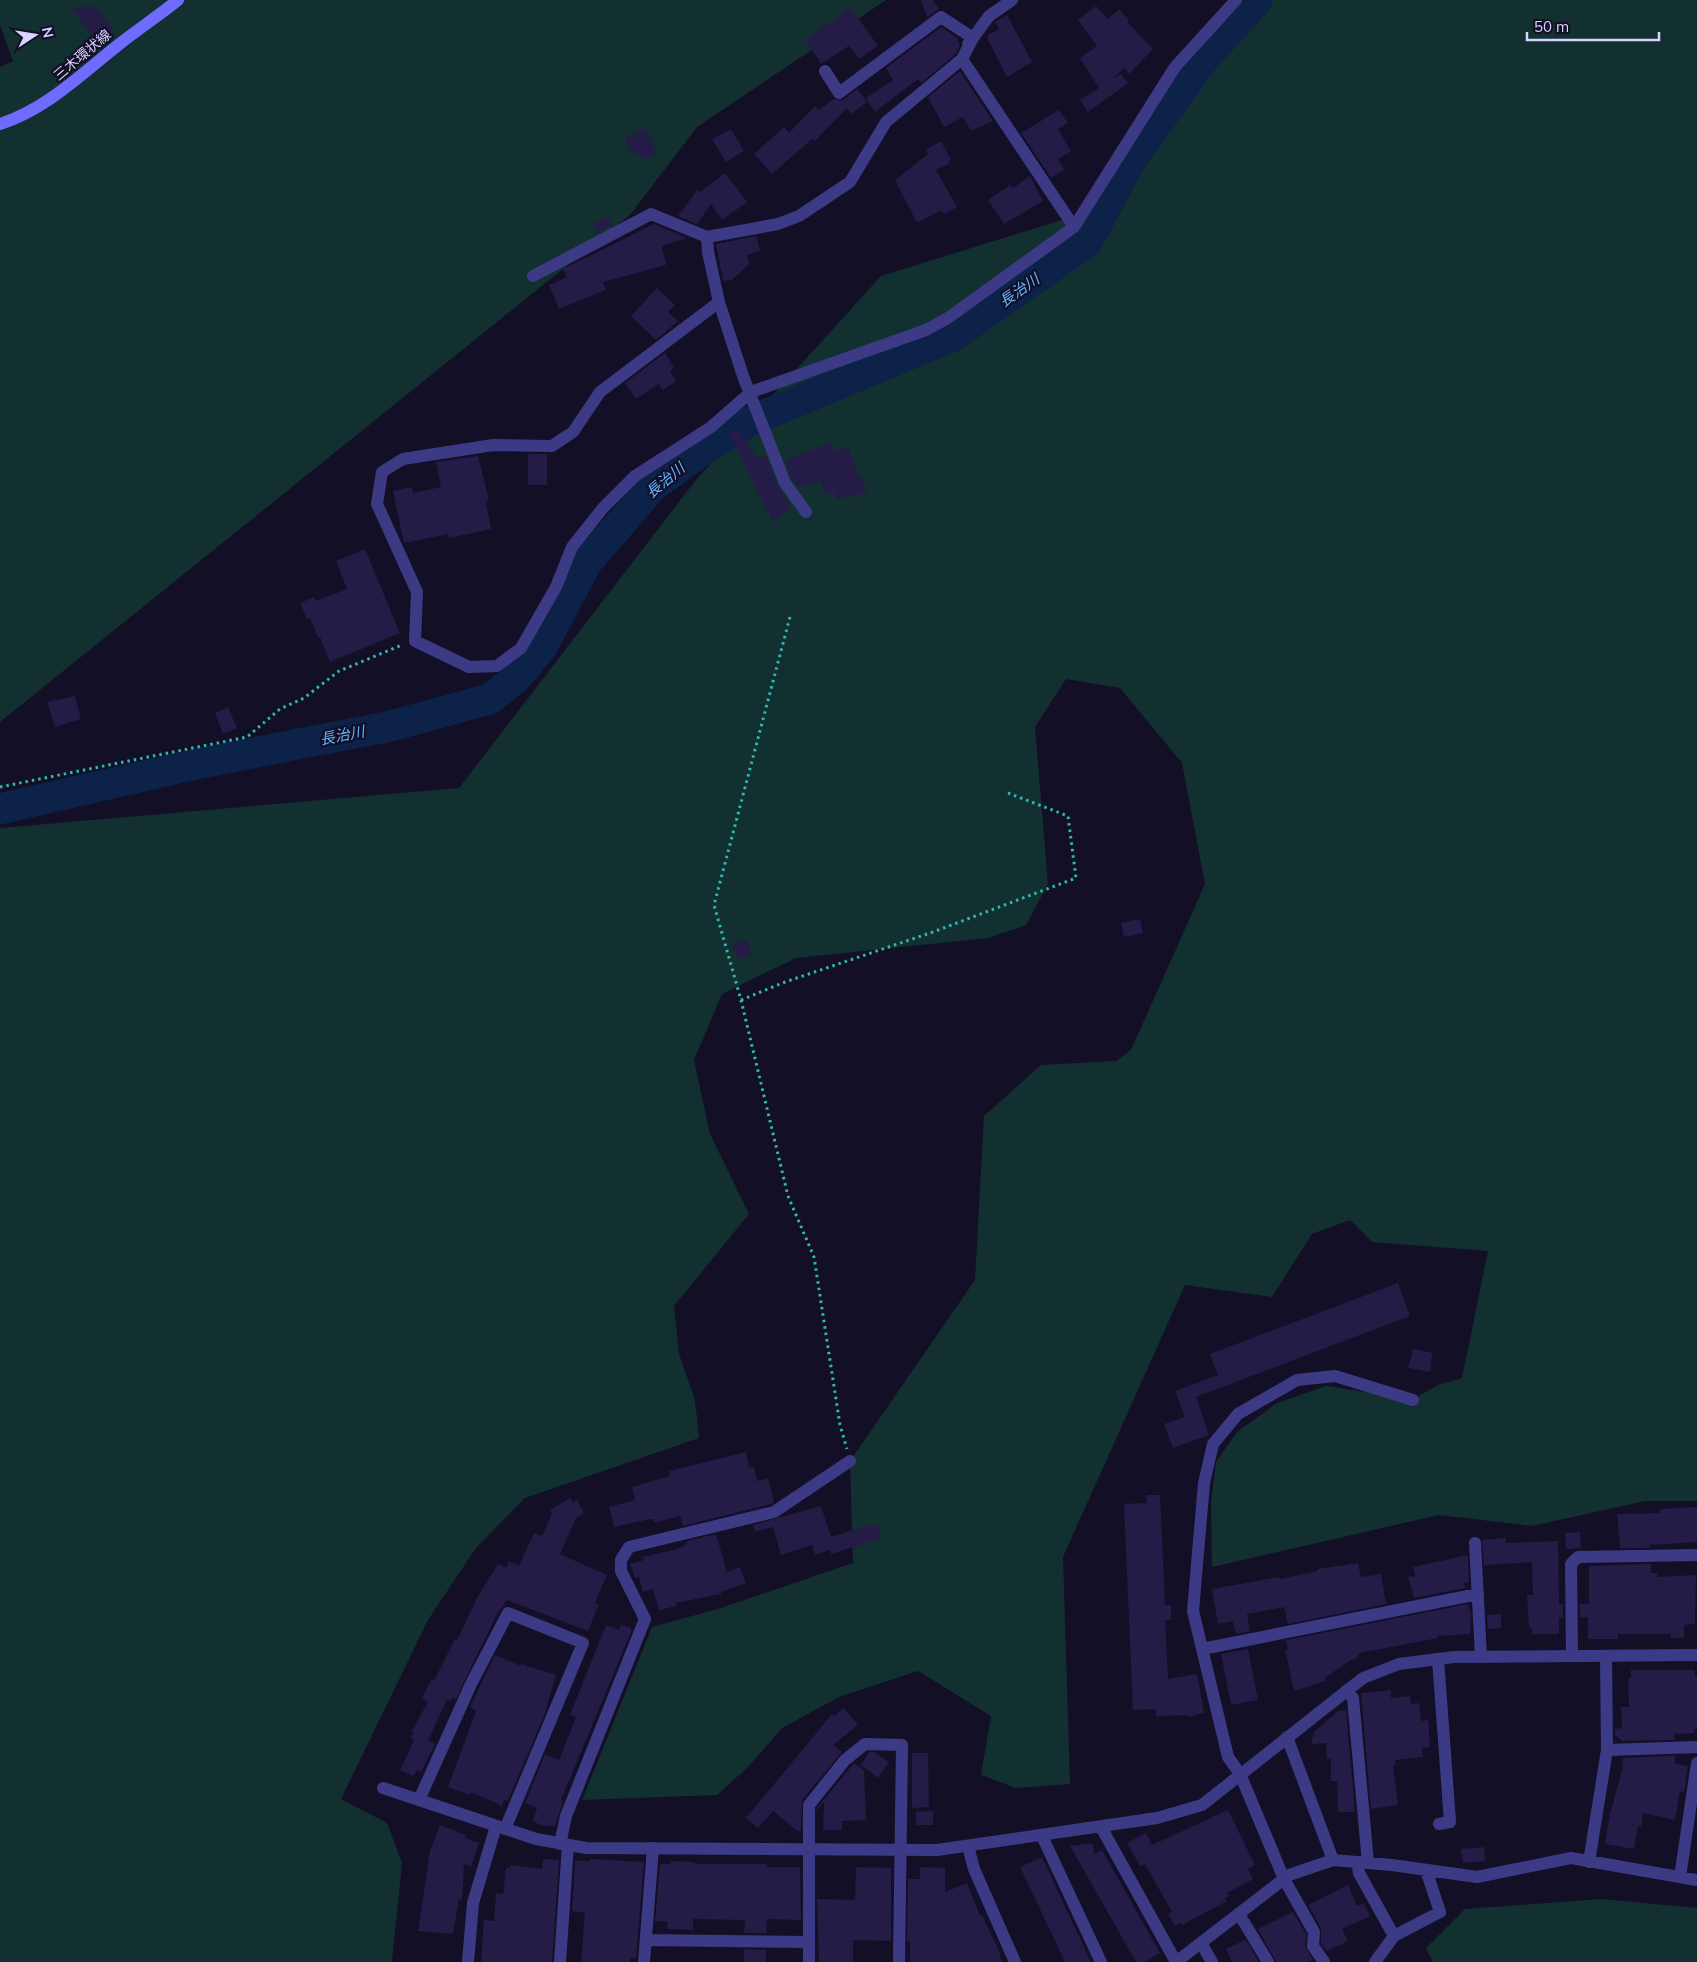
<svg xmlns="http://www.w3.org/2000/svg" width="1697" height="1962" viewBox="0 0 1697 1962" font-family="Mulish,'Noto Sans JP',sans-serif">
	<style>
		.green { fill: #12302f }
		.lines { fill: none; stroke-linecap: round; stroke-linejoin: round }
		.river { stroke: #0c2248; stroke-width: 31 }
		.building { fill: #241b47 }
		.path { stroke: #2fb8b0; stroke-width: 3; stroke-dasharray: 2.5 4; stroke-linecap: butt }
		.minor { stroke: #3d3a85; stroke-width: 12 }
		.tertiary { stroke: #3d3a85; stroke-width: 12 }
		.secondary { stroke: #6f6bff; stroke-width: 12 }
		.labels { text-anchor: middle; dominant-baseline: central; stroke-width: 4.5; stroke-linejoin: round; paint-order: stroke }
		.street-label { font-size: 14px; fill: #d9d4ff; stroke: #130f26 }
		.water-label { font-size: 15px; font-style: italic; fill: #62b6ff; stroke: #130f26 }
	</style>
	<rect width="100%" height="100%" fill="#130f26"/>
	<path class="green" d="M0,0H886L697,127L630,215L0,722V67L13,61L0,25Z
		M1251,0H1697V1501H1645L1532,1526L1439,1515L1212,1567L1211,1502L1216,1462L1237,1432L1277,1403L1326,1386L1413,1399L1438,1385L1462,1378L1488,1251L1372,1242L1350,1220L1312,1234L1272,1297L1185,1285L1063,1557L1070,1784L1016,1788L981,1775L991,1716L918,1671L839,1697L782,1728L748,1767L717,1795L582,1800L652,1627L721,1608L853,1563L850,1461L975,1280L984,1116L1041,1065L1116,1061L1131,1050L1205,884L1182,763L1120,688L1066,679L1035,727L1048,884L1026,925L988,938L796,958L722,994L694,1060L710,1134L749,1214L674,1306L679,1354L695,1400L699,1438L525,1498L476,1548L428,1620L341,1799L387,1823L402,1863L392,1962H0V828L459,788L695,481L881,276L1094,210L1137,170Z
		M1601,1899L1697,1908V1962H1433L1426,1948L1465,1909Z"/>
	<g class="lines">
		<path class="river" d="M0,809L201,763L391,726L490,699L516,678L542,647L587,562L653,486L706,448L750,421L953,336L1087,242L1131,160L1201,62L1257,0"/>
	</g>
	<path class="building" d="M921,0H933L939,9L927,17Z
		M96,6L115,32L99,45L71,8Z
		M1096,6L1108,19L1119,9L1129,20L1127,22L1153,49L1129,74L1124,68L1114,78L1121,74L1128,83L1088,112L1080,100L1099,88L1080,58L1097,46L1078,20Z
		M851,8L878,46L859,59L849,46L821,64L805,39Z
		M1007,15L1032,62L1007,77L988,40V35L999,29L995,22Z
		M941,27L957,38L960,45L956,54L921,83L918,79L875,112L866,98L893,80L886,68Z
		M960,71L993,121L971,131L963,117L944,127L928,97Z
		M857,89L867,102L851,114L847,108L815,141L812,139L772,174L754,154L784,127L789,133L815,106L819,110L834,99L843,100Z
		M1059,110L1068,123L1058,129L1071,151L1058,159L1064,170L1051,178L1021,133Z
		M645,128L657,153L643,160L639,152L633,155L625,138Z
		M731,129L744,151L726,162L712,139Z
		M941,141L951,160L948,161L950,163L936,170L957,207L944,214L942,210L917,223L895,180L928,154L925,150Z
		M725,173L747,202L722,220L711,204L697,224L678,216L698,189L700,192Z
		M1030,176L1043,201L1004,224L988,200L1010,185L1013,188Z
		M609,217L612,225L597,233L593,223Z
		M654,224L687,238L662,246L666,265L603,282L606,290L559,309L549,285L567,277L563,269Z
		M756,236L760,251L747,255L749,264L732,280L723,281L716,244Z
		M657,288L675,305L668,312L678,321L656,340L631,316Z
		M665,353L674,368L670,371L676,381L663,390L659,384L636,399L625,383Z
		M738,429L757,459L765,455L778,486L789,502L790,509L772,521L729,433Z
		M831,443L833,451L847,446L859,478L862,476L866,493L836,500L834,491L825,495L820,480L799,488L792,479L785,460Z
		M528,454H547V485H528Z
		M478,456L489,500L486,501L491,529L449,538L448,534L404,543L393,491L412,487L413,493L441,487L436,462Z
		M365,549L400,633L330,662L320,637L318,638L310,618L307,619L300,603L314,597L316,601L347,589L336,561Z
		M75,696L81,719L55,727L47,702Z
		M228,707L237,728L223,734L215,713Z
		M1140,919L1143,933L1124,937L1121,923Z
		M746,939L752,954L738,959L732,944Z
		M1398,1283L1410,1316L1196,1397L1209,1435L1173,1448L1164,1424L1185,1417L1175,1391L1218,1375L1210,1354Z
		M1413,1349L1432,1353L1430,1372L1408,1368Z
		M746,1452L749,1468L754,1467L757,1481L768,1478L774,1502L771,1504L683,1526L680,1516L654,1523L653,1519H650L614,1527L609,1507L635,1500L632,1487L670,1476L669,1471Z
		M1146,1495H1160L1165,1605H1171V1620H1165L1168,1679L1197,1674L1204,1713L1188,1717L1187,1715L1156,1716V1709L1133,1710L1124,1504L1147,1503Z
		M570,1498L573,1503L577,1500L584,1513L576,1518L560,1554L607,1575L595,1603L599,1604L588,1631L507,1600L497,1614L456,1699L453,1697L450,1701L447,1700L428,1740L435,1744L421,1772L417,1770L413,1776L400,1770L414,1740L411,1738L414,1733L411,1732L428,1702L422,1698L431,1680L434,1681L455,1639L457,1640L478,1596L498,1564L506,1568L509,1561L519,1566L534,1533L542,1536L552,1514L550,1510Z
		M821,1506L831,1537L869,1525L870,1527L878,1525L882,1538L831,1554L830,1550L815,1555L812,1545L781,1555L773,1527L755,1532L753,1525Z
		M1697,1507V1542L1650,1545V1548H1620L1617,1514L1660,1513V1509Z
		M1580,1532L1581,1548L1566,1549L1565,1533Z
		M716,1534L727,1572L740,1567L746,1583L721,1592V1594L676,1603V1606L659,1610L653,1589L643,1592L639,1577L635,1578L630,1564L644,1560L643,1557L677,1549L687,1544V1541Z
		M1506,1538V1543L1558,1541L1559,1604H1563V1618H1559V1634H1532V1627L1529,1628L1527,1595H1533L1532,1562L1484,1565L1482,1540Z
		M1468,1555L1469,1582L1464,1583L1465,1588L1414,1598L1408,1577L1415,1576L1413,1567Z
		M1358,1563L1361,1577L1381,1574L1386,1604L1288,1624L1284,1607L1247,1614L1250,1631L1236,1634L1233,1621L1218,1624L1212,1589L1279,1577L1280,1579L1318,1571L1317,1569Z
		M1651,1564V1573H1657V1577L1696,1575L1695,1624L1684,1625V1638H1671V1634H1618V1639H1588V1617H1580V1604H1589V1566Z
		M1468,1604L1471,1615L1470,1634L1438,1636V1638L1359,1653L1356,1659L1349,1661L1325,1678L1326,1681L1294,1691L1285,1650L1288,1649L1286,1640Z
		M1501,1614V1628L1488,1629L1487,1615Z
		M606,1625L619,1630L621,1625L631,1628V1632L561,1800L563,1801L555,1826L540,1825L533,1821L537,1808L525,1803L545,1754L559,1760L576,1717L570,1715Z
		M1248,1649L1258,1700L1231,1705L1221,1654Z
		M495,1655L521,1666V1664L556,1675L544,1716L510,1796L507,1801L504,1800L502,1806L471,1792L470,1795L448,1787L476,1711L470,1707Z
		M1631,1670H1695V1677H1697V1729H1694V1733L1674,1734V1740L1622,1741L1615,1735V1729L1622,1728L1621,1707H1629L1628,1678H1631Z
		M1391,1690V1698L1410,1696L1411,1704L1419,1703L1421,1721L1428,1720L1430,1747L1422,1748L1423,1757L1395,1760L1396,1765H1393L1398,1805L1371,1809L1361,1693Z
		M844,1708L858,1725L833,1745L842,1752L802,1800L801,1830L799,1832L773,1811L758,1828L746,1818L832,1714L834,1716Z
		M1346,1710L1355,1812H1338L1337,1781H1331V1758L1327,1759L1326,1743L1311,1744L1314,1732L1338,1711Z
		M869,1752H874L889,1762L878,1778L861,1765Z
		M912,1753H928L929,1807L912,1808Z
		M1675,1756V1764L1688,1766L1684,1792L1680,1791L1675,1820L1643,1813L1641,1827L1638,1826L1634,1849L1605,1844L1609,1818L1622,1770L1623,1758Z
		M854,1763L864,1771L866,1820L842,1821V1830H823L824,1802L817,1810V1808Z
		M1228,1810L1255,1865L1248,1869L1253,1879L1227,1893L1229,1896L1225,1898L1227,1901L1182,1925L1180,1923L1175,1926L1168,1914L1172,1912L1145,1864L1140,1866L1127,1843L1146,1833L1152,1845Z
		M933,1811V1825H916V1812Z
		M440,1825L466,1835L465,1838L479,1843L471,1867L464,1864L462,1900L459,1899L453,1934L418,1931L430,1851Z
		M1093,1843L1094,1854L1102,1850L1160,1953L1144,1962H1136L1070,1846Z
		M1484,1847L1485,1861L1463,1863L1461,1849Z
		M1042,1857L1091,1962H1065L1020,1867Z
		M543,1859L559,1860L552,1962H481L484,1920L494,1921L496,1893L503,1894L506,1868H509L510,1865L542,1869Z
		M590,1859L644,1862L636,1958H630V1962H581L585,1913L572,1911L575,1861H590Z
		M670,1861L695,1862V1864H766V1867H800L801,1920L767,1919L766,1933H744L745,1920L693,1919V1930L667,1929L668,1922L655,1921L660,1864H670Z
		M856,1867L891,1868V1941L853,1940V1962H819L817,1899L855,1900Z
		M920,1867L945,1868V1892L967,1883L980,1916L982,1915L1001,1955L999,1956L1002,1962H910V1941H907L908,1879H920Z
		M1348,1885L1357,1906L1364,1903L1370,1916L1342,1929L1348,1941L1327,1951L1321,1944V1928L1308,1905Z
		M1293,1912L1306,1934L1305,1946L1313,1960L1308,1962H1276L1258,1929Z
		M1245,1940V1939L1259,1962H1232L1226,1949Z
		M744,1949L766,1950V1962H744Z"/>
	<g class="lines">
		<path class="path" d="M790,617L714,905L741,1000L788,1196L814,1257L840,1425L847,1449
			M0,787L247,737L280,709L304,698L339,671L402,645
			M741,1000L785,982L933,932L1076,878L1068,816L1008,793"/>
		<path class="minor" d="M1012,0L989,16L973,38L962,59L886,122L850,182L799,216L778,224L707,237L708,252L719,302L600,392L573,432L552,446L493,445L403,459L382,472L377,504L417,592L415,641L469,667L497,666L521,648L556,587L572,547L603,508L635,476L711,427L751,392L926,330L948,318L1074,227L1175,67L1236,0
			M962,59L1074,227
			M825,71L839,93L941,17L973,38L968,44
			M533,276L651,214L707,237
			M719,302L743,376L785,483L806,512
			M1475,1543L1481,1657
			M1202,1649L1478,1594
			M1572,1656L1571,1564L1578,1557L1697,1555
			M1438,1659L1450,1822L1439,1824
			M1346,1691L1353,1698L1368,1863
			M1287,1737L1333,1860
			M1607,1750L1697,1747
			M419,1800L471,1684L508,1613L583,1643L505,1829
			M1101,1827L1176,1962
			M1042,1836L1101,1962
			M560,1844L566,1816L645,1619L621,1571V1560L629,1547L774,1512L850,1461
			M968,1846L974,1869L1015,1962
			M1357,1862L1359,1873L1394,1936
			M1589,1862L1607,1750L1606,1656
			M1680,1877L1697,1763
			M1239,1914L1268,1962
			M646,1940L809,1942
			M1201,1943L1212,1962
			M468,1962L473,1903L496,1826
			M560,1962L568,1845
			M644,1962L653,1848
			M809,1962V1805L845,1760L865,1744L902,1745L899,1962
			M1176,1962L1289,1875L1333,1860L1392,1865L1477,1877L1571,1858L1697,1880
			M1324,1962L1313,1946L1314,1932L1284,1879L1240,1774L1228,1757L1193,1611L1204,1483L1213,1444L1238,1414L1297,1380L1335,1376L1413,1400
			M1375,1962L1394,1936L1440,1912L1426,1870"/>
		<path class="tertiary" d="M383,1788L536,1839L586,1848L937,1850L1157,1818L1202,1805L1363,1678L1399,1664L1454,1657L1697,1655"/>
		<path class="secondary" d="M0,124C46,109 79,76 117,46C137,30 158,16 178,0"/>
	</g>
	<g class="labels">
		<g class="street-label">
			<text transform="translate(82 55) rotate(-40)">三木環状線</text>
		</g>
		<g class="water-label">
			<text transform="translate(1019 290) rotate(-35)">長治川</text>
			<text transform="translate(665 480) rotate(-40)">長治川</text>
			<text transform="translate(342 735) rotate(-11)">長治川</text>
		</g>
	</g>
	<g transform="translate(35 35) rotate(78)" stroke="#130f26" stroke-width="4" paint-order="stroke">
	<path d="M0-4L9 19L0 12L-9 19Z" fill="#d9d4ff"/>
	<text y="-8" font-size="14" font-weight="bold" text-anchor="middle" fill="#d9d4ff">N</text>
	</g>
	<path d="M1527 32v8h132v-8" fill="none" stroke="#d9d4ff" stroke-width="2.5"/>
	<text x="1534" y="32" font-size="15" fill="#d9d4ff" stroke="#130f26" stroke-width="4" paint-order="stroke">50 m</text>
</svg>
